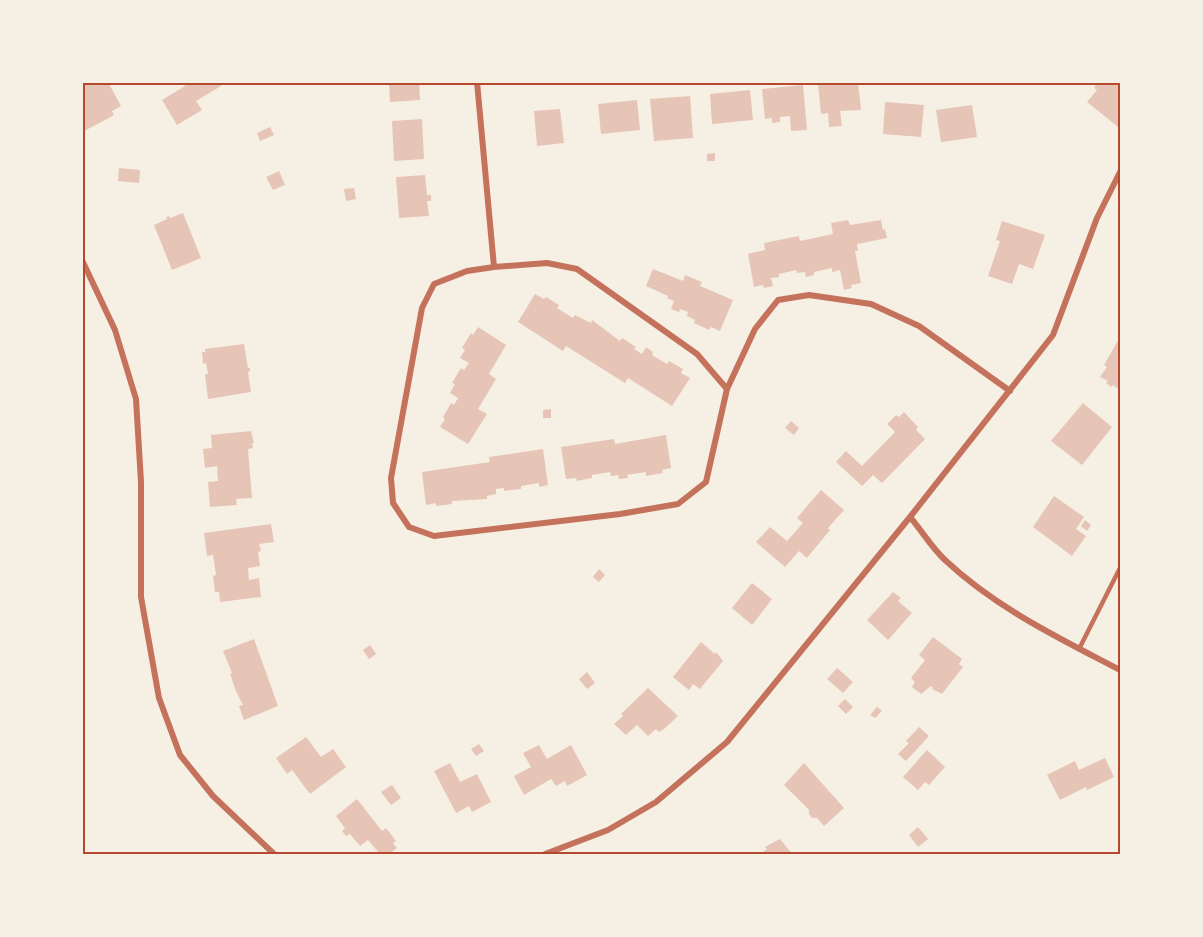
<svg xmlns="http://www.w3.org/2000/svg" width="1203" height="937" viewBox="0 0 1203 937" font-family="'DM Sans',sans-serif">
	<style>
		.building { fill: #e6c5b7 }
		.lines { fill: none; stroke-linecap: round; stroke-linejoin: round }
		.service { stroke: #c5725c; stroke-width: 4.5 }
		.minor { stroke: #c5725c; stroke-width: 6 }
		.neatline { fill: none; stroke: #b5482f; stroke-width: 2 }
	</style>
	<rect width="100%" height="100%" fill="#f6efe4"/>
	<path class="building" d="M85,82H108L121,106L112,111L114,115L109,118L84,131L82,128V84Z
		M183,82H219L221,86L196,101L202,110L177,125L162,100L185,86Z
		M389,82H419L420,100L390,102Z
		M828,82H858L861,110L840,111L842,126L829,127L828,113L821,114L818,84Z
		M1098,82H1120V125L1118,127L1087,102L1097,90L1094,88Z
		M803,85L807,130L791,131L790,116L780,117V122L772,123V118L765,119L762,89Z
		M750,90L753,120L712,124L710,94Z
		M690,96L693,138L654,141L650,99Z
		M637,100L640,130L601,134L598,104Z
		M885,102L924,105L921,137L883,134Z
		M972,105L977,137L941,142L936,110Z
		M560,109L564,143L537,146L534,111Z
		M422,119L424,159L394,161L392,121Z
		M270,127L274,135L260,141L257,133Z
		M715,153V161H707V154Z
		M119,168L140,170L139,183L118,181Z
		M279,171L285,185L273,190L266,177Z
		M425,175L427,195H431V201H427L429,216L399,218L396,177Z
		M354,188L356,199L346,201L344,189Z
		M183,213L201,258L172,270L154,225L167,219L166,217L169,216L170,218Z
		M848,220L850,225L881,220L883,230L885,229L887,238L857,244L858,251H855L861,283L851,285L852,288L844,290L840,270L832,272V268L814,272V275L806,277L805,272L797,273L796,270L779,274V277L771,278L773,286L764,288L763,285L754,287L748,254L765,250L764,243L799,236L800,241L833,234L831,223Z
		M1002,221L1045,235L1033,269L1019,264L1012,284L988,276L1000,241L996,240Z
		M653,269L683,281L685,275L702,282L700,286L733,300L720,331L711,327L709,330L694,323L695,320L687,316L688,312L680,309L679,312L671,309L674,301L667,298L668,296L646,286Z
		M535,294L544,299L546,297L559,305L557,308L573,318L575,315L591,323L592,320L620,341L622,338L636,347L634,349L642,354L646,347L653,352L652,355L667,364L669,361L683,369L681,373L690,378L672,406L628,378L625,383L566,346L563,351L518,322Z
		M478,327L506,345L489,374L496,379L478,409L487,414L468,444L440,427L445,419L443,417L451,403L454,405L458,398L450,393L455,384L452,383L461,368L464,370L469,363L460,358L465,350L462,348L471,333L473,335Z
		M1120,337V390L1113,385L1111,387L1106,383L1108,381L1100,377L1107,367L1104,365Z
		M244,344L248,368H250V371L248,372L251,392L208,399L205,374H208L206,363L203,364L202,352H205V349Z
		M1083,403L1112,427L1082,465L1051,441Z
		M551,409V418H543V410Z
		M904,412L918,427L916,430L925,439L882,483L873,475L862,486L836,462L846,451L862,466L895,432L887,424L896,415L899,417Z
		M791,421L799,428L794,435L785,428Z
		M251,431L254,443H252L253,448L248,449L252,498L236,499L237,505L210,507L208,482L218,481L217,466L205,468L203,449L212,448L211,435Z
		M666,435L671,468L662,470L663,473L646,476V472L627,475L628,478L619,479L618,475L611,476L610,472L592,475V478L577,481L576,478L566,479L561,447L614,439L615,444Z
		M543,449L548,485L539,487V483L521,486V489L504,491V488L496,489V494L487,496V499L452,501V504L436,506V503L426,505L422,472L490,462L489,457Z
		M821,490L844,510L828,528L830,530L807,558L799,551L785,567L756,542L770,527L787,541L803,523L797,518Z
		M1054,496L1084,517L1076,529L1086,536L1072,556L1033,527Z
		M1085,520L1091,525L1087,531L1081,526Z
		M271,524L274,542L259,544L261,551L258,552L260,566L248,568L249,580L259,578L261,597L220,602L219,592H215L213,576L216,575L213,555L207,556L204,533Z
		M599,569L605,575L599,582L593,577Z
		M752,583L772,599L752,625L732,608Z
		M893,592L901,598L898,601L912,613L888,640L867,620Z
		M933,637L962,659L959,664L963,667L942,694L932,689L933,688L931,686L921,694L912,687L915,682L911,678L925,660L919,655Z
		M254,639L278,706L244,720L239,706L243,705L236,691L230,674L232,673L223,651Z
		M701,642L715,654L716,652L723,661L700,689L693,684L689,690L673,677Z
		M370,645L376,654L369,659L363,650Z
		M837,668L853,682L843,693L827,679Z
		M587,672L595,683L587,689L579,679Z
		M648,688L678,716L664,729L659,732L656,729L648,736L637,725L626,735L614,724L623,716L621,714Z
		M845,699L853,707L846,714L838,706Z
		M877,707L882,711L875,718L870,715Z
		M919,727L929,736L906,761L898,754L909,743L906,741Z
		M306,737L321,757L333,749L346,767L310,794L292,770L287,774L276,758Z
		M479,744L484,751L476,756L471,749Z
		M539,745L547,759L571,745L587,775L567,786L565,781L556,786L551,779L524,795L514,776L531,767L523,753Z
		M927,750L945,767L929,785L925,782L918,790L903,777Z
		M1105,758L1114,777L1087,790L1086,787L1060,800L1047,775L1075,761L1079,770Z
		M450,763L460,782L477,774L491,802L472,812L469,806L456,813L434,771Z
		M804,763L844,808L824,826L817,818H812L809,814V810L784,785Z
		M392,785L401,798L391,805L381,792Z
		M357,799L382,831L386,828L396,841L393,843L397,848L389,854H380L368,840L360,846L350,834L346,836L342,831L345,828L336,816Z
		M918,827L928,839L918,847L909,835Z
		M780,839L792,854H760L767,849L765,847Z"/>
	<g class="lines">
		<path class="service" d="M1079,649L1120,568"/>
		<path class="minor" d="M477,82L494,267
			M82,260L115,330L136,399L141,482V597L159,698L180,755L213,796L274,854
			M727,389L697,354L577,269L547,263L494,267L467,271L434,284L422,308L391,478L393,503L409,527L434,536L620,514L678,504L706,482L727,389L755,329L778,300L809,295L871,304L919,326L1010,391
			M910,517C922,531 932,548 945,560C996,608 1059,638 1120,670
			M545,854L608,830L656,802L727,742L910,517L1053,335L1097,218L1120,172"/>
	</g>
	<rect width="1203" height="937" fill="none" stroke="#f6efe4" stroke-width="168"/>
	<rect x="84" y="84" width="1035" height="769" class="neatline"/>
</svg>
